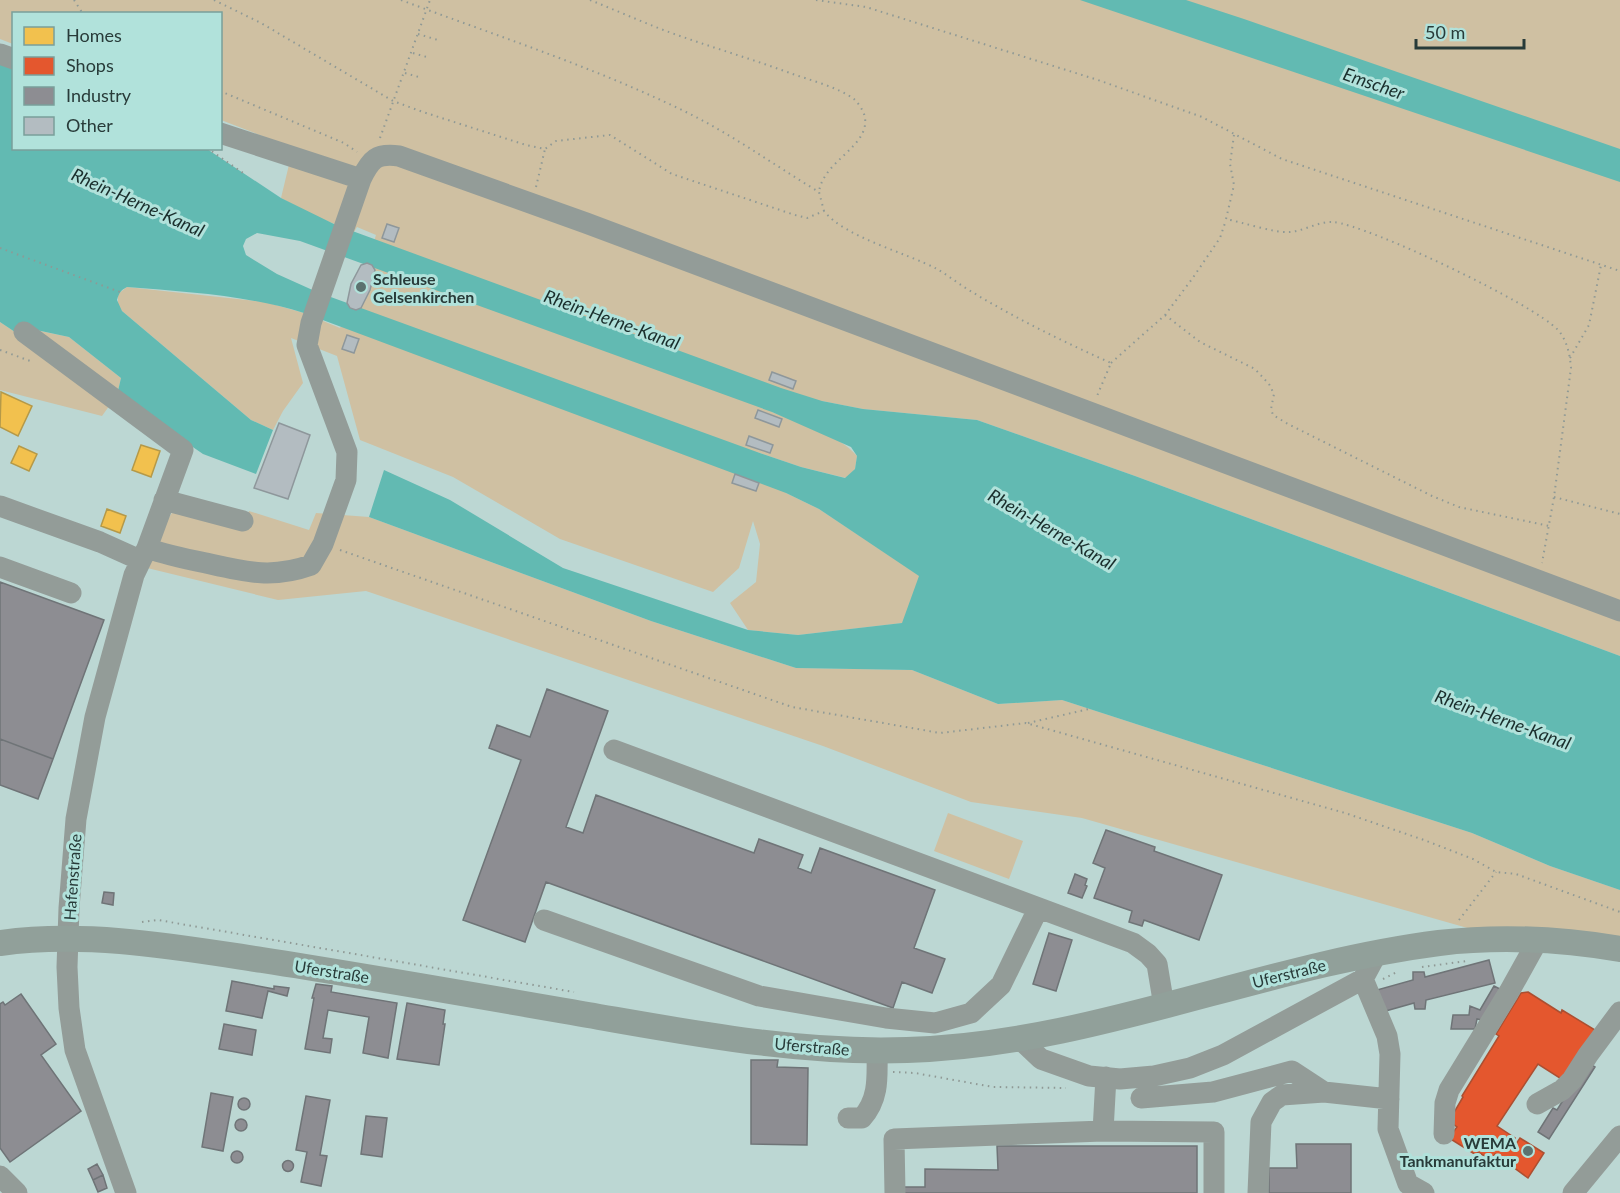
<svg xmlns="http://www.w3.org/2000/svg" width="1620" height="1193" viewBox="0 0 1620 1193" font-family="Lato,sans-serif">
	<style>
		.green { fill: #cfc0a2 }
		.water { fill: #62bab2; fill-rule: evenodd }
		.homes { fill: #f2c14e; stroke: #b59948; stroke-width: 1.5 }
		.shops { fill: #e4572e; stroke: #ac4f31; stroke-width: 1.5 }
		.industry { fill: #8d8d92; stroke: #6f7477; stroke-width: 1.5 }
		.building { fill: #b3bcc1; stroke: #8e979b; stroke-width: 1.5 }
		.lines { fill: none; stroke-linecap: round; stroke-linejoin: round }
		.path { stroke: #8f9995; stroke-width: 2; stroke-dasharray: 1.5 4.5; stroke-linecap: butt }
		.minor { stroke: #939c98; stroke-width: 21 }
		.major { stroke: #91a09a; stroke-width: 26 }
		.poi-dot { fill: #5c726f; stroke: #b1e2db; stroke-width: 2 }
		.labels { text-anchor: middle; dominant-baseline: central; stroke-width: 6; stroke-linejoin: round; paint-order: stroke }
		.poi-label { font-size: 16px; font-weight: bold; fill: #283b39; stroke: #b1e2db; text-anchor: start }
		.street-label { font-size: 16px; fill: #283b39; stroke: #b1e2db }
		.water-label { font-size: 18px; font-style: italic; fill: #1a2e2c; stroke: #b1e2db }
	</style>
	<rect width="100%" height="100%" fill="#bcd7d3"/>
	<path class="green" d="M0,0H1620V656L1135,476L977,420L863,409L822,401L772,412C798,422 840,435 857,456L855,469L846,478L801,467L757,452L786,493L819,509L920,576L903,623L798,635L748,630L730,603L756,582L760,544L753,521L739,568L713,592L560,539L453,477L360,440L337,356L291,338L303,383L283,411L273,430L251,420L122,311L118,304V294L127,287L265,302L304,313L340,328L350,308H361L370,290L375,270L367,263L376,235L357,227L354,232L310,214L281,198L293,148L221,120L220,14H14L13,44L0,39Z
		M0,322L21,336L26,328L69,337L121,378L117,395L102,416L0,390Z
		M173,511L244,528L249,511L309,530L316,513L369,517L651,621L796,668L912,670L998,704L1062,700L1472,833L1550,866L1620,890V940L1471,929L1082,818L971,802L823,746L366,591L278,600L139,566Z
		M948,813L1023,841L1009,879L934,851Z"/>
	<path class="water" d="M1080,0H1186L1244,19L1620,149V182Z
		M0,64L13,69L14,148L207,149L281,198L336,225L781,388L822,401L863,409L977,420L1135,476L1620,656V890L1550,866L1472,833L1062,700L998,704L912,670L796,668L651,621L369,517L384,470L450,500L563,568L748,630L798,635L902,623L919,576L819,509L786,493L304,313C247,295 187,292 127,287C121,290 119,293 117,300L122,311L251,420L273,430L256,474L203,454L117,395L121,378L69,337L27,328L21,336L0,322ZM257,233L300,241L772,412L851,447L857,456L855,469L845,478L801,467L757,452L317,292L277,274L246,255L243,246L246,239Z"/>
	<path class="homes" d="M1,392L32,406L18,436L0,427Z
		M141,445L160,451L151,477L132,470Z
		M19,446L37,454L29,471L11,463Z
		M107,509L126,516L120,533L101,526Z"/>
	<path class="shops" d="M1528,992L1561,1013L1562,1010L1595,1030L1566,1082L1538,1064L1497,1126L1515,1138L1512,1143L1516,1144L1520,1138L1544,1153L1528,1178L1495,1154L1491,1160L1478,1152L1476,1155L1449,1138L1457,1127L1449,1121L1463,1097L1462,1096L1499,1036L1496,1034L1521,993Z"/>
	<path class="industry" d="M0,582L104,620L53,759L0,739Z
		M547,689L608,711L566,827L583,833L596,795L754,853L759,839L803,855L798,868L811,873L820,848L935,890L914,948L945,959L932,993L902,982L893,1008L546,882L525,942L463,920L521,760L489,748L497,725L530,737Z
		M0,739L53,759L38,799L0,785Z
		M1106,830L1155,847L1154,851L1222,875L1199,940L1144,920L1142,926L1129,922L1132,911L1094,898L1105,868L1093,863Z
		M1075,874L1087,879L1085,885L1087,886L1082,898L1068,893Z
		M104,892L114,893L113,905L102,903Z
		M1049,933L1072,940L1056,991L1033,984Z
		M1489,960L1495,983L1426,1000L1425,1009H1415L1414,1003L1382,1012L1377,990L1413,980V972H1424L1425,977Z
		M232,981L274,989V986L289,988L287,996L268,991L262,1018L226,1011Z
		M316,984L332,986L331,992L397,1003L388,1058L363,1053L369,1017L328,1010L323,1038L332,1039L330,1053L305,1049L314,998H312Z
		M1494,986L1504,991L1487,1021L1477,1019L1475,1029H1451L1453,1015H1469L1470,1006L1480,1010Z
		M21,994L56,1044L41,1055L81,1111L10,1162L0,1148V1004L3,1002L5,1005Z
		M407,1003L445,1010L443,1024H445L439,1065L397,1059Z
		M224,1024L256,1030L252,1055L219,1049Z
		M751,1060H778L777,1067L808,1068L807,1145L751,1144Z
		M1587,1062L1595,1067L1549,1139L1538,1132L1553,1108L1557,1110Z
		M211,1093L233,1097L223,1151L202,1147Z
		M306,1096L330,1100L320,1155L327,1156L321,1186L301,1182L307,1152L296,1150Z
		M238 1104a6 6 0 1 1 12 0a6 6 0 1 1-12 0Z
		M366,1116L387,1118L382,1157L361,1154Z
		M235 1125a6 6 0 1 1 12 0a6 6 0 1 1-12 0Z
		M1296,1144H1351V1193H1269V1168H1297Z
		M997,1146H1197V1193H901V1187H925V1169L998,1170Z
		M231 1157a6 6 0 1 1 12 0a6 6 0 1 1-12 0Z
		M282.5 1166a5.5 5.5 0 1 1 11 0a5.5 5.5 0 1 1-11 0Z
		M97,1164L103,1175L93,1180L88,1169Z
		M103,1175L107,1188L98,1192L93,1180Z"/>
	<path class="building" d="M387,224L399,228L394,242L382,238Z
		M367,263L372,265L375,270L370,290L361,308L356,310L350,308L347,303L351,284L361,265Z
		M347,335L359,339L354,353L342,349Z
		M772,372L796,381L793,389L769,380Z
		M758,410L782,419L779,427L755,418Z
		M279,423L310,435L288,499L254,488Z
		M749,436L773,445L770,453L746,445Z
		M735,474L759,483L756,491L732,483Z"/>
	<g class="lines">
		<path class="path" d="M74,0L83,14
			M214,0L261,23L393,101L423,112L526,145L545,149L556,141L610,135L672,174L795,215L807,218L824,211C844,237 907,253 937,269C949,276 960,285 972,292C1017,319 1064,342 1111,363L1097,396
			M401,0C497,36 594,67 686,112C733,135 774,165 819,192L824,211
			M590,0C615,10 640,21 666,31C707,46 749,58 790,73C809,80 838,87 854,99C859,104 864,111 865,118C869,147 823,161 819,192
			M816,0L866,7L1098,80L1202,117L1282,159L1620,271
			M418,34L438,40
			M413,53L430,58
			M405,73L422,78
			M220,91L344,143L357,152
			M1234,135L1230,164L1234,185L1226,219C1241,222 1275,233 1288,232C1303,232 1318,221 1333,222C1368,225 1534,304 1558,330C1567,340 1570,355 1571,368L1554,497L1542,563
			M380,138L430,0
			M207,148L246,175
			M536,187L545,149
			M0,248L120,292
			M1165,315L1200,342L1255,369L1269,384L1274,394L1271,409L1273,415L1288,424L1432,496L1459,507L1549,526
			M0,350L33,362
			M1570,358L1589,325L1601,265
			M1111,363L1165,315L1192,279L1220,238L1226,220
			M1554,497L1620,514
			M340,550L792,707L940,733L1026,723L1345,813L1424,840L1473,859L1496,872L1516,874L1620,912
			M1028,723L1089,709
			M1459,920L1496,872
			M142,922L158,920L574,992
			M1422,967L1467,961
			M1383,979L1399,971
			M893,1072L915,1073L993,1087L1066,1088"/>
		<path class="minor" d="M0,54L14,59
			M220,133L361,179
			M24,332L183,450L147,548L134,575L95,717L76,819L69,908L67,967L69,1008L75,1050L126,1193
			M164,500L243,521
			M0,506L100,542L140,560
			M147,548C166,555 186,559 206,563C246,572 272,579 311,565L323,544L346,480L347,452L307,345L311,323L361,179C371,159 376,153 399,156L586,223L1620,611
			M0,567L71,593
			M614,750L1133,943L1148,954L1157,964L1164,1006
			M544,920L759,996L886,1018L935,1023L971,1013L1001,985L1038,909
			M1363,979L1387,1036L1390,1054L1388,1129L1408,1184L1424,1193
			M1020,1039L1041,1059L1089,1076L1120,1079L1154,1076L1190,1068L1223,1055L1363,979L1377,953
			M1106,1077L1103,1131L1214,1132V1193
			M1141,1098L1213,1092L1292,1071L1324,1092
			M1537,1104L1562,1090L1572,1080L1588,1055L1620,1012
			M848,1118H862C880,1098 877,1075 877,1050
			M1444,1134L1445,1103L1449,1090L1509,992L1538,940
			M0,1176L17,1193
			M895,1193L894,1139L1103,1131
			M1258,1193L1261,1122L1272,1102L1282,1095L1324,1092L1389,1099
			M1573,1193L1620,1136"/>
		<path class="major" d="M0,943C87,931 176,947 262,960C371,977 479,996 588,1015C692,1033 800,1054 907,1050C1090,1045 1259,966 1439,943C1499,936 1561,939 1620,949"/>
	</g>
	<g class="poi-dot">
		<circle cx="361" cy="287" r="6"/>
		<circle cx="1528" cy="1151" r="6"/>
	</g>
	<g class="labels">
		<g class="poi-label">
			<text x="373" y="278">Schleuse<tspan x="373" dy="18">Gelsenkirchen</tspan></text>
			<text x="1516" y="1142" text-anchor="end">WEMA<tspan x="1516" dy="18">Tankmanufaktur</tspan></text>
		</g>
		<g class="street-label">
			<text transform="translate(72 877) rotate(-86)">Hafenstraße</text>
			<text transform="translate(332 971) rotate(9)">Uferstraße</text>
			<text transform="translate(1289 973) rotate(-14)">Uferstraße</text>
			<text transform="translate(812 1046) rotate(5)">Uferstraße</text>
		</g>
		<g class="water-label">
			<text transform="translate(1374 83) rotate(19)">Emscher</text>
			<text transform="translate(138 202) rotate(24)">Rhein-Herne-Kanal</text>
			<text transform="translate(612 319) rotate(20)">Rhein-Herne-Kanal</text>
			<text transform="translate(1052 529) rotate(30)">Rhein-Herne-Kanal</text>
			<text transform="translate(1503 719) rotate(20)">Rhein-Herne-Kanal</text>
		</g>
	</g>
	<rect x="12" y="12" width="210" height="138" fill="#b1e2db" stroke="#7a9f9a" stroke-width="1.5"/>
	<rect x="24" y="27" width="30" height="18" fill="#f2c14e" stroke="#7a9f9a" stroke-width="1.5"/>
	<text x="66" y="42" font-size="18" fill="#283b39">Homes</text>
	<rect x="24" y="57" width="30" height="18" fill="#e4572e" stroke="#7a9f9a" stroke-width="1.5"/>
	<text x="66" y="72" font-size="18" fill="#283b39">Shops</text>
	<rect x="24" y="87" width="30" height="18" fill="#8d8d92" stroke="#7a9f9a" stroke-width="1.5"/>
	<text x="66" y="102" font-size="18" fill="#283b39">Industry</text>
	<rect x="24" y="117" width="30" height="18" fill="#b3bcc1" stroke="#7a9f9a" stroke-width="1.5"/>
	<text x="66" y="132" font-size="18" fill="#283b39">Other</text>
	<path d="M1416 39v9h108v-9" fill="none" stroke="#283b39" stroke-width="3"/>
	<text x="1425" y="39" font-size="18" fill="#283b39" stroke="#b1e2db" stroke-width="4.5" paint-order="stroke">50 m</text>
</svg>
